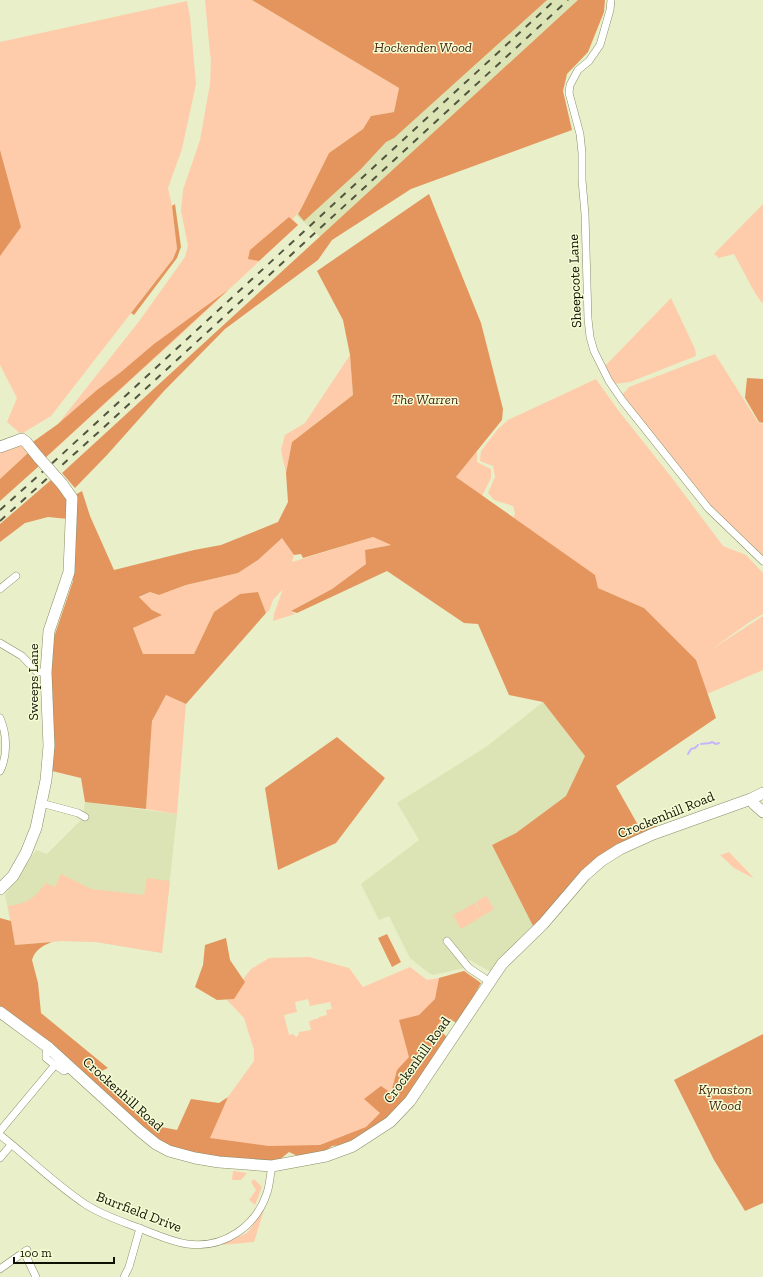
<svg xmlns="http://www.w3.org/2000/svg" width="763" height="1277" viewBox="0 0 763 1277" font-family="'Zilla Slab',serif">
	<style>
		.built { fill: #dce4b5 }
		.green { fill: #feccab; fill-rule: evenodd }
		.forest { fill: #e4955e }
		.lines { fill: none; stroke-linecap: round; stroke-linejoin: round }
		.stream { stroke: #c6b6fa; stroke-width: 2 }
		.street-casing { stroke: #898e6a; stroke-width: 8 }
		.secondary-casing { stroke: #898e6a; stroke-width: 12 }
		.street { stroke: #fff; stroke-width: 7 }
		.secondary { stroke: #fff; stroke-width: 11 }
		.rail { stroke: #51543f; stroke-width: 2; stroke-dasharray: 7 7; stroke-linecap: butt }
		.secondary-bridge-casing { stroke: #898e6a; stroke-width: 12; stroke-linecap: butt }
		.secondary-bridge { stroke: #fff; stroke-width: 11 }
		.labels { text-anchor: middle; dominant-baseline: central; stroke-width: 3; stroke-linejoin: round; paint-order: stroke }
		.park-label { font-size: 14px; font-style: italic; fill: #47270f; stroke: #f6fdd5 }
		.street-label { font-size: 14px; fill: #0f1104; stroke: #f6fdd5 }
	</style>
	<rect width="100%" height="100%" fill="#e9efc8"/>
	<path class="built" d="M546,0H582L332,240L320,237L296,215L337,162Z
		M543,702L585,756L566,796L516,833L492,845L534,928L491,972L466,958L460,963L464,968L433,975L430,974L410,958L389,916L379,920L361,884L419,840L397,803L486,747Z
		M85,802L177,814L162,953L96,942L61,941L15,945L5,895L36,850L47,854L83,818Z"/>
	<path class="green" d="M205,0H252L399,88L394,112L371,116L363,129L329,153L302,207L293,219L298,225L177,338L44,459L30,444L58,424L140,320L185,257L188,246L181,211L182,200L183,190L200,140L210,84L211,59L210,54Z
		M187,1L190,17L196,84L182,149L168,188L172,206L177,249L173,259L51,416L21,434L7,422L17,398L0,365V42Z
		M763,204V302L762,303L755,293L734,254L719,258L714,254Z
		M671,298L695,349L696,356L630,382L614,384L605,366Z
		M715,354L758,422L763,424V557L717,515L622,395L629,387Z
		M350,355L353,395L292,442L286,473L281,450L285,435L305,423Z
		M596,379L618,410L672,478L723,546L746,555L763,573V614L751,621L709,651L763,616V670L707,694L644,608L598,588L512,523L515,513L513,506L494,500L488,493L495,477L493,466L480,461L481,451L498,429L508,420Z
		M20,444L28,453L0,479V450Z
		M477,451V462L491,469V478L482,496L456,477Z
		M282,537L294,555L292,562L373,537L391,545L365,550L367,564L332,589L291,611L295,614L273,621L274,614L283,589L273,600L269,611L266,613L258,592L214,612L194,654H143L133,628L161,615L152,610L139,598L150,592L159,595L186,585L238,573L258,560Z
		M166,695L186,704L177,814L146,809L152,721Z
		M729,852L752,876L753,878L734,868L720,855Z
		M61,874L91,889L144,895L147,878L170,881L162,953L96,942L61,941L15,945L8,906C29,903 33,899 46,883L55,887Z
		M486,896L494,909L461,929L453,915L475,903L482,914L476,902Z
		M309,957L349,968L363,987L410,967L427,980L439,978L464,971L478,981L418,1072L367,1129L312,1149L197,1150L228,1097L254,1061V1050L244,1018L227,1000L251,969L269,958ZM308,999L310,1006L330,1002L332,1009L326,1010L327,1015L319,1017V1018L309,1021L311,1030L299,1032L298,1036L296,1037L293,1034L289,1035L284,1015L297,1012L295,1002Z
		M233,1171L247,1173L241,1180H232Z
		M254,1179L262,1187L255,1205L249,1200L256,1190L251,1182Z
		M264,1210L254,1242L221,1245L247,1233Z"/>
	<path class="forest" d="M252,0H547L394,138L386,142L361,169L304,221L298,214L302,207L329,153L363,129L371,116L394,112L399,88Z
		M578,0H605L604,12L588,52L567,74L563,91L572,130L411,189L332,240L318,260L225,329L164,391L107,455L75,488L62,473Z
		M0,150L21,227L0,256Z
		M429,194L481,323L503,409L502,420L456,477L595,575L598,588L644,608L696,660L716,718L616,786L638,825L658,826L602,856L534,928L492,845L516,833L566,796L585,756L543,702L509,695L478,624L464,623L387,571L297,613L291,611L332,589L366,564L365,550L391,545L373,537L303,558L301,554L294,555L282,538L258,560L238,573L186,585L159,595L150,592L139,597L152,610L162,615L133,628L143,654H194L214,612L240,594L258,592L266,613L186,704L166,695L152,721L146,809L85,802L81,778L52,771V643L73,581L76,519L75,495L82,491L90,516L114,570L194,550L221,545L278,522L288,502L286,473L292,442L353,395L350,355L343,320L317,271Z
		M175,204L181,247L177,258L134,315L131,313L173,259L177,249L172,206Z
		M289,217L298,225L259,261L248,259L250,250Z
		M228,290L44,459L30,444L58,424L97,390L121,372L154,344Z
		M747,378L763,379V423L759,422L745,398Z
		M28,453L39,466L0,501V479Z
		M51,480L68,500V519L48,517L25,523L0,542V524Z
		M337,737L385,778L336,843L278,870L265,788Z
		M0,918L11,921L15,945L52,942C42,946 35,950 32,960L38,983L41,1013L108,1068L95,1074L151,1125L177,1130L191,1099L219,1103L228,1097L210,1138L269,1146L320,1145L366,1127L380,1113L364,1099L381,1086L391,1093L397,1070L409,1057L399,1020L419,1015L435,999L439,978L464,971L481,983L458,1024L445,1016L436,1027L448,1038L411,1095L388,1119L351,1144L332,1146L320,1155L302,1158L289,1152L278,1161L210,1156L175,1149L147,1132L0,1009Z
		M387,934L401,962L392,967L378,938Z
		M226,938L230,960L245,982L234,999L217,1000L195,987L203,965L205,945Z
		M763,1034V1203L745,1211L714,1160L674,1080Z"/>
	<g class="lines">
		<path class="stream" d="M701,744L710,743L712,742L716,744L719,743
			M688,754L691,749L695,748L698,745"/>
		<g class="street-casing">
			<path id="street" d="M611,0L610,10L600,45L589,61L578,70L570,85L569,93L580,134L582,153V180L585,214L588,319L590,337L594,351L609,381L622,400L708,508L763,561
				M0,589L16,576
				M0,643L22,656L37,672H46
				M0,718C7,734 8,755 0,771
				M41,803L78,813L85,817
				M447,941L469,968L490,982
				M55,1065L64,1071L71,1067
				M0,1131L55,1065L46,1058V1053L49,1048
				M0,1135C29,1158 55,1184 85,1204C103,1216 124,1222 144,1230C157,1235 172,1242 187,1244C223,1249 256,1227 267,1193C270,1184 270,1175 272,1166
				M0,1158L11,1145
				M27,1250L24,1252L36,1277
				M0,1269L24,1252
				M124,1277L129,1267L140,1228"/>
		</g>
		<g class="secondary-casing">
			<path id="secondary" d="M0,447L22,439L26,442L39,458
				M751,799L754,804L763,812
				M0,889L13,876L26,853L36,828L46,780L49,746L46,672L49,631L69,572L72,498L62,484
				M0,1012L49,1048L140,1131L156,1144L169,1151L195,1158L219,1162L272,1166L326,1156L353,1146L390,1122L410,1101L502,964L543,924L585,875L601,861L620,849L653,834L751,799L763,793"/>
		</g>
		<use href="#street" class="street"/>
		<use href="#secondary" class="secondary"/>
		<path class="rail" d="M0,510L58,458L555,0
			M0,521L102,429L568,0"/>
		<g class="secondary-bridge-casing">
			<path id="secondary-bridge" d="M39,458L62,484"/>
		</g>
		<use href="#secondary-bridge" class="secondary-bridge"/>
	</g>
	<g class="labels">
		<g class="park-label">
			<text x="423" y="47">Hockenden Wood</text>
			<text x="425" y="399">The Warren</text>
			<text x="725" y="1089">Kynaston<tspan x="725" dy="16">Wood</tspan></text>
		</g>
		<g class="street-label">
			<text transform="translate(575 281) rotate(-92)">Sheepcote Lane</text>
			<text transform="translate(33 682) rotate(-90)">Sweeps Lane</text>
			<text transform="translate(666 815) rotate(-22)">Crockenhill Road</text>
			<text transform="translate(417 1060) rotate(-54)">Crockenhill Road</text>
			<text transform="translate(123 1094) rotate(42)">Crockenhill Road</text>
			<text transform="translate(139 1212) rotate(21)">Burrfield Drive</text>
		</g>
	</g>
	<path d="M14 1257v6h100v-6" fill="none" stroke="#0f1104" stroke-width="2"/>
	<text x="20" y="1257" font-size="12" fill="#0f1104" stroke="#f6fdd5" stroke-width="3" paint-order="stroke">100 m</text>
</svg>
